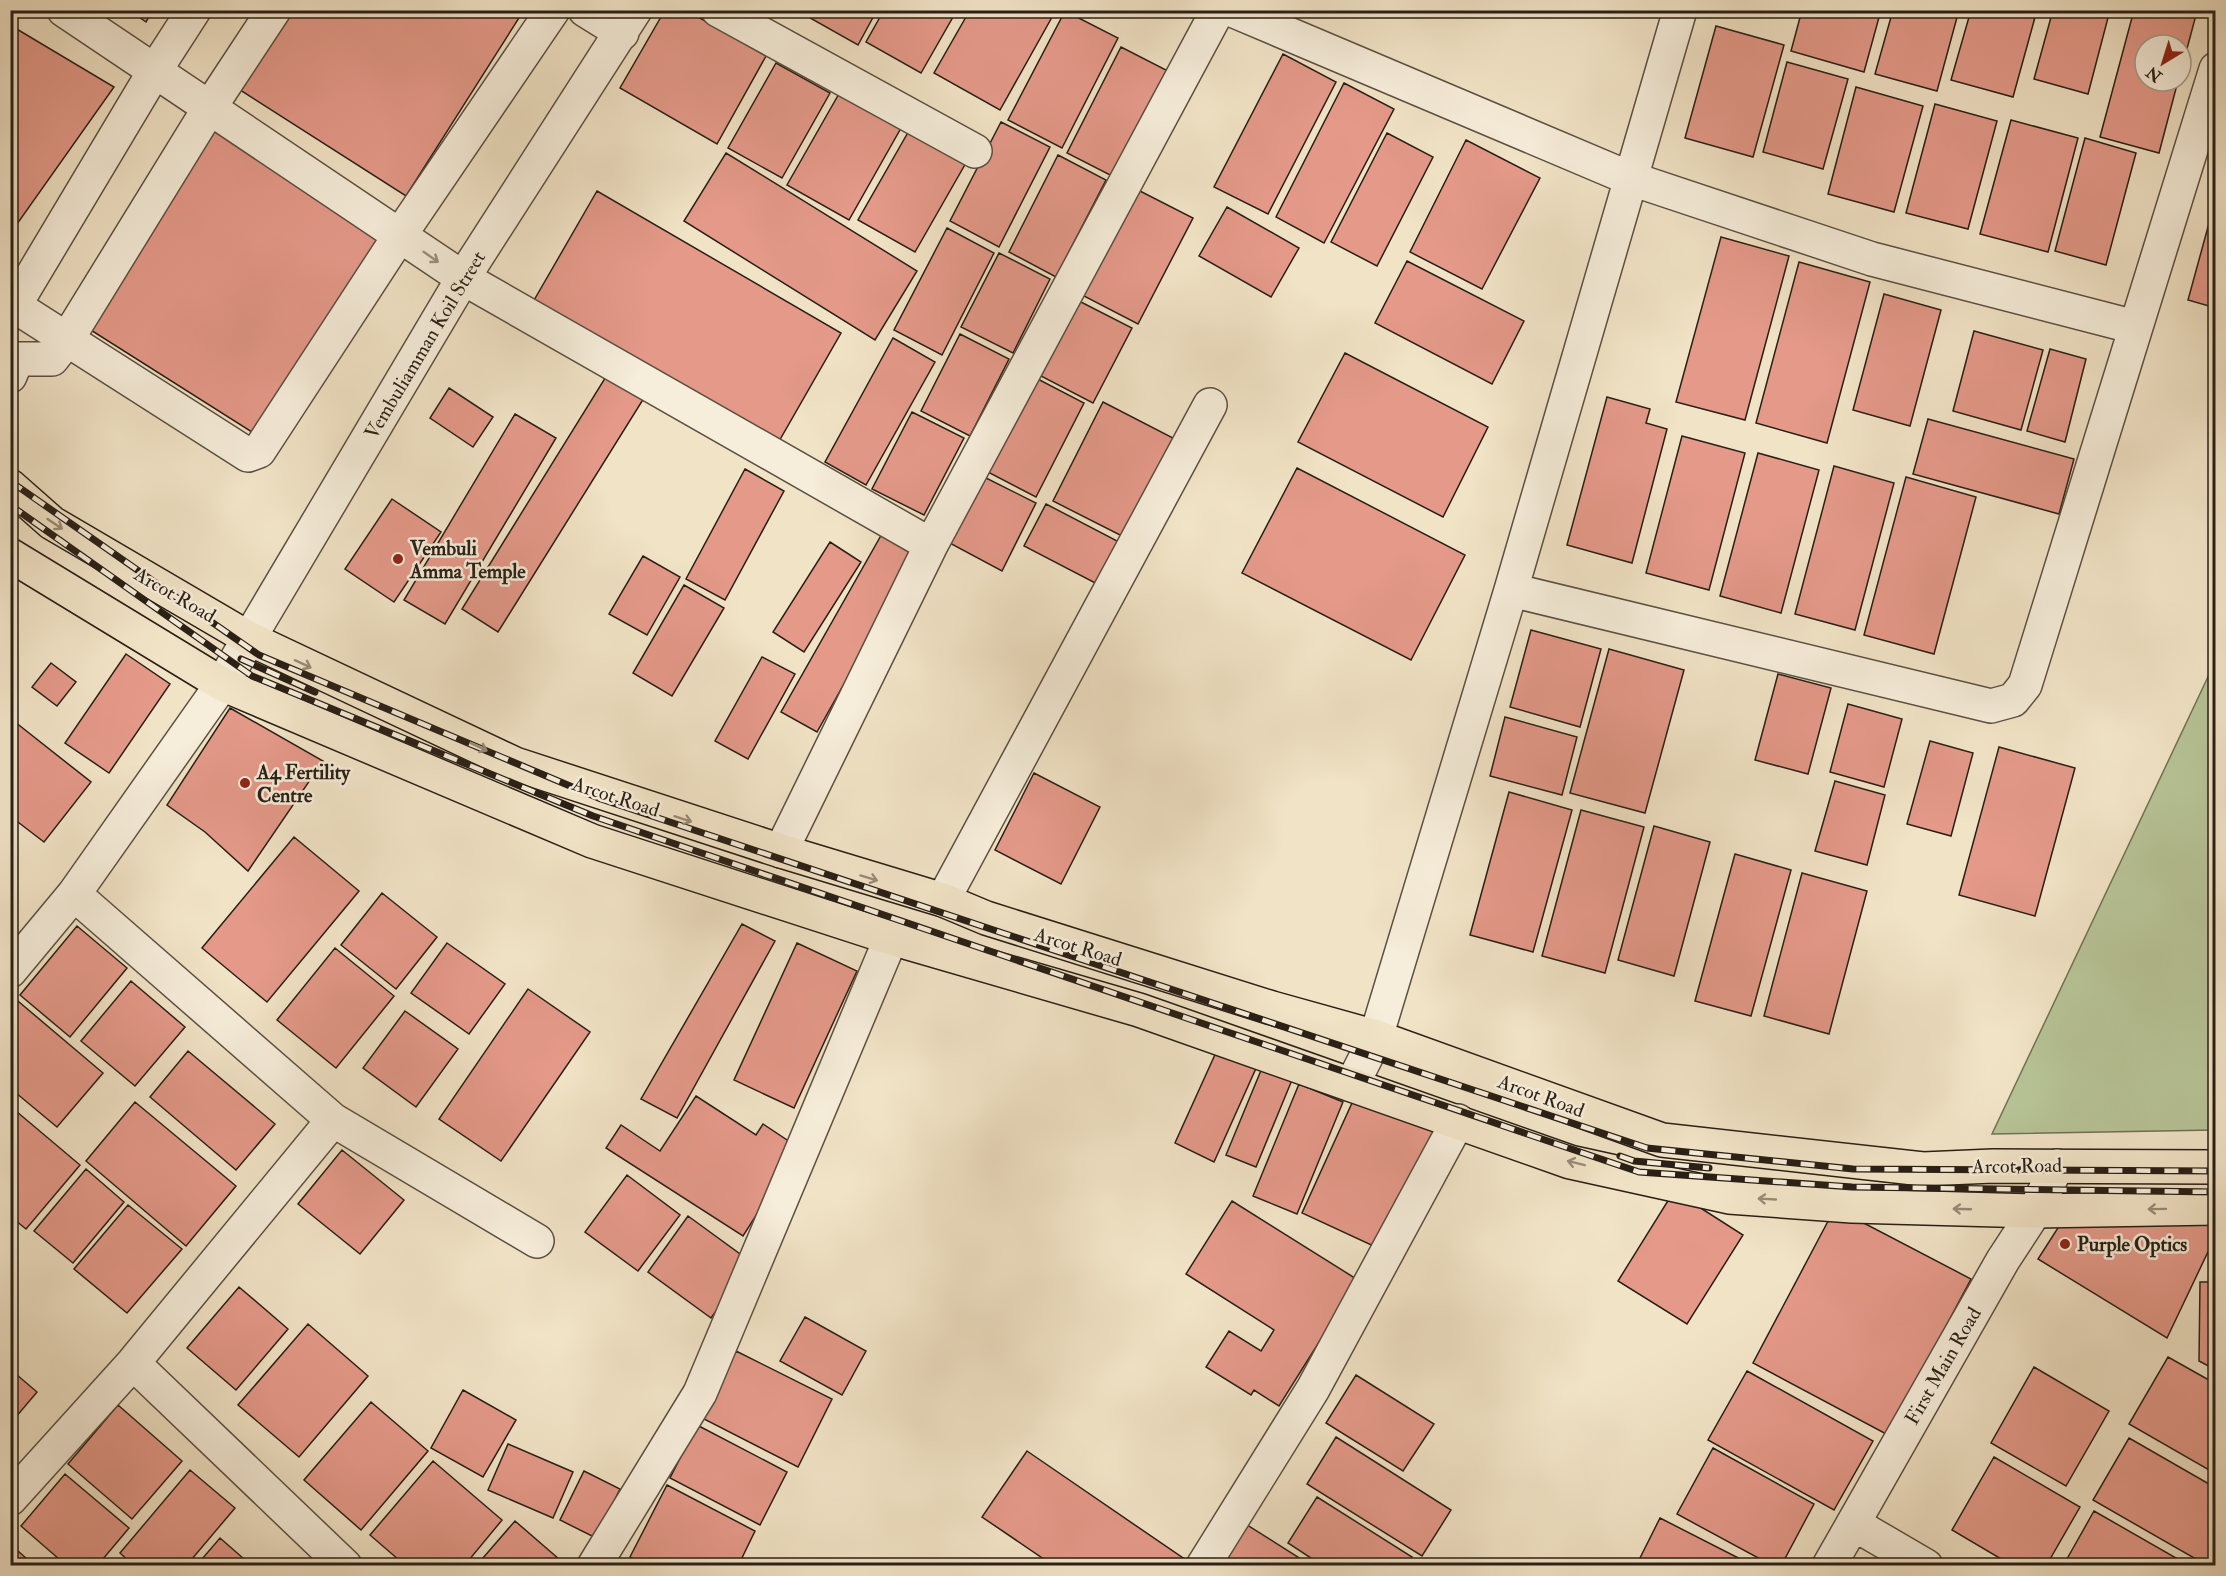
<svg xmlns="http://www.w3.org/2000/svg" width="2226" height="1576" viewBox="0 0 2226 1576" font-family="'IM FELL Double Pica',serif">
	<style>
		.green { fill: #b7c497; stroke: #707256; stroke-width: 1.5 }
		.building { fill: #e49989; stroke: #291f16; stroke-width: 1.5 }
		.lines { fill: none; stroke-linecap: round; stroke-linejoin: round }
		.minor-casing { stroke: #5b5042; stroke-width: 36 }
		.major-casing { stroke: #291f16; stroke-width: 36 }
		.minor { stroke: #f6edda; stroke-width: 33 }
		.major { stroke: #f1e3c6; stroke-width: 33 }
		.rail-casing { stroke: #291f16; stroke-width: 7 }
		.rail { stroke: #f6edda; stroke-width: 4.5; stroke-dasharray: 14; stroke-linecap: butt }
		.oneway { stroke: #9a9082 }
		.oneway2 { stroke: #978b77 }
		.poi-dot { fill: #8f2418; stroke: #f6edda; stroke-width: 2 }
		.labels { text-anchor: middle; dominant-baseline: central; stroke-width: 5; stroke-linejoin: round; paint-order: stroke }
		.street-label { font-size: 20px; fill: #291f16; stroke: #f6edda }
		.poi-label { font-size: 20px; font-weight: bold; fill: #291f16; stroke: #f6edda; text-anchor: start }
	</style>
	<rect width="100%" height="100%" fill="#f1e3c6"/>
	<filter id="stains"><feTurbulence type="fractalNoise" baseFrequency=".00333" numOctaves="4"/><feColorMatrix values="0 0 0 0 .2 0 0 0 0 .09 0 0 0 0 .02 0 0 0 .5 -.17"/></filter>
	<radialGradient id="worn" r=".72"><stop offset=".6" stop-color="#630" stop-opacity="0"/><stop offset="1" stop-color="#630" stop-opacity=".3"/></radialGradient>
	<path class="green" d="M2215,662V1130L1992,1134Z"/>
	<path class="building" d="M129,10H153L146,22Z
		M287,10H524L406,196L237,88Z
		M665,10H686L766,56L717,144L620,88Z
		M796,10H877L858,45Z
		M884,10H957L921,73L866,42Z
		M970,10H1056L1000,110L934,73Z
		M1802,10H1881L1864,72L1791,51Z
		M1893,10H1959L1937,91L1875,74Z
		M1971,10H2037L2013,97L1951,80Z
		M2053,10H2110L2088,94L2034,79Z
		M2134,10H2179L2196,15L2181,71V45H2145V81H2178L2159,153L2100,137Z
		M1065,11L1118,38L1062,148L1008,120Z
		M10,25L114,87L10,234Z
		M1716,26L1784,45L1753,157L1685,138Z
		M1121,47L1168,71L1114,177L1067,153Z
		M1283,54L1336,82L1268,214L1214,187Z
		M1787,62L1848,79L1823,169L1763,152Z
		M776,63L830,93L782,178L728,148Z
		M1344,83L1394,109L1324,243L1276,217Z
		M1856,87L1923,106L1894,212L1828,194Z
		M840,92L901,128L849,220L787,185Z
		M1935,104L1997,121L1968,229L1906,213Z
		M2011,120L2078,138L2048,252L1980,234Z
		M1001,122L1050,147L999,247L950,221Z
		M214,125L383,233L255,434L86,327Z
		M910,129L967,161L915,252L858,220Z
		M1387,133L1433,157L1377,266L1331,242Z
		M2085,138L2136,153L2106,265L2055,251Z
		M1466,140L1540,178L1482,289L1410,252Z
		M726,153L917,271L875,340L684,221Z
		M1058,155L1106,180L1056,277L1009,252Z
		M1136,189L1193,218L1138,324L1082,295Z
		M597,191L841,333L778,443L533,302Z
		M2214,205L2216,206V308L2188,300Z
		M1227,207L1299,248L1271,297L1199,256Z
		M947,228L994,253L942,355L894,330Z
		M1721,237L1789,256L1745,420L1676,402Z
		M999,253L1050,279L1013,353L961,327Z
		M1407,261L1524,321L1492,384L1375,323Z
		M1799,262L1870,282L1827,443L1756,423Z
		M1884,294L1941,310L1910,426L1853,410Z
		M1077,300L1132,328L1093,403L1039,375Z
		M1974,331L2043,350L2021,430L1953,411Z
		M960,334L1009,359L970,436L921,411Z
		M893,338L935,362L866,485L825,462Z
		M2050,349L2086,359L2065,442L2027,431Z
		M1345,353L1488,427L1443,517L1298,442Z
		M607,375L644,398L498,632L462,609Z
		M1032,376L1084,403L1036,497L984,470Z
		M449,388L493,417L473,447L430,418Z
		M1607,397L1650,409L1646,423L1667,429L1632,563L1567,545Z
		M1103,402L1173,438L1122,536L1053,501Z
		M912,412L964,438L924,515L872,489Z
		M515,414L556,438L445,624L404,600Z
		M1928,419L2074,459L2059,514L1913,474Z
		M1682,436L1745,453L1709,590L1646,573Z
		M1758,453L1819,470L1781,613L1720,596Z
		M1834,466L1894,483L1855,630L1795,614Z
		M1297,468L1465,555L1411,660L1242,573Z
		M745,469L784,491L725,600L686,579Z
		M978,474L1036,503L1002,571L944,540Z
		M1906,477L1976,497L1934,654L1864,635Z
		M392,499L441,532L394,602L345,569Z
		M1046,504L1123,544L1101,586L1024,546Z
		M883,532L918,552L817,732L781,712Z
		M830,542L861,562L804,652L773,632Z
		M643,556L680,577L647,635L609,614Z
		M684,585L724,608L672,696L633,673Z
		M1531,630L1601,649L1580,727L1510,707Z
		M1609,649L1684,670L1645,813L1570,793Z
		M126,654L170,684L109,773L65,743Z
		M762,657L795,674L748,759L715,741Z
		M51,663L76,682L57,706L32,687Z
		M1778,674L1831,688L1808,774L1755,760Z
		M1848,704L1902,719L1884,787L1830,772Z
		M230,708L323,761L248,871L205,832L167,805Z
		M1505,717L1577,737L1562,795L1490,776Z
		M10,718L91,782L44,842L10,816Z
		M1930,741L1973,753L1951,836L1907,824Z
		M1999,747L2075,768L2035,916L1959,895Z
		M1034,773L1100,807L1061,884L995,850Z
		M1835,781L1885,795L1867,865L1815,851Z
		M1509,792L1572,810L1533,952L1470,935Z
		M1581,810L1644,827L1605,973L1542,956Z
		M1654,826L1710,842L1674,976L1618,960Z
		M294,837L359,891L267,1002L202,948Z
		M1735,854L1791,870L1751,1016L1695,1001Z
		M1802,873L1867,891L1829,1034L1764,1016Z
		M382,893L437,937L396,989L341,945Z
		M742,924L775,941L677,1118L641,1099Z
		M77,926L127,968L70,1037L20,995Z
		M447,943L505,984L469,1034L411,993Z
		M797,943L857,971L794,1108L734,1080Z
		M335,948L394,996L336,1068L277,1020Z
		M131,981L185,1027L135,1086L81,1041Z
		M528,989L590,1032L501,1161L439,1119Z
		M12,996L103,1073L57,1127L10,1088Z
		M405,1011L458,1049L416,1107L363,1068Z
		M1218,1048L1257,1066L1214,1162L1175,1143Z
		M188,1051L275,1124L236,1170L150,1097Z
		M1262,1068L1292,1080L1256,1167L1226,1155Z
		M1299,1084L1343,1102L1297,1214L1253,1196Z
		M1357,1092L1435,1128L1380,1249L1302,1213Z
		M696,1096L756,1135L763,1124L799,1148L743,1236L606,1148L621,1125L660,1151Z
		M135,1102L236,1186L186,1246L86,1161Z
		M10,1106L80,1165L26,1229L10,1216Z
		M342,1150L404,1200L360,1254L298,1204Z
		M86,1169L124,1202L73,1263L34,1231Z
		M627,1175L680,1215L638,1271L585,1232Z
		M1674,1191L1743,1235L1687,1324L1618,1281Z
		M1232,1201L1358,1280L1279,1406L1254,1390L1251,1395L1206,1367L1229,1331L1261,1351L1274,1330L1186,1274Z
		M128,1205L182,1249L127,1313L74,1269Z
		M1835,1208L1971,1279L1888,1435L1753,1363Z
		M688,1216L751,1262L711,1318L648,1272Z
		M2063,1220L2216,1225V1235L2167,1338L2038,1259Z
		M2200,1282H2216V1370L2199,1361Z
		M239,1287L288,1329L236,1390L187,1348Z
		M805,1317L866,1351L842,1395L780,1361Z
		M308,1324L368,1376L299,1457L238,1405Z
		M736,1351L832,1399L798,1467L702,1418Z
		M2168,1357L2216,1384V1474L2129,1424Z
		M2034,1367L2109,1411L2066,1486L1991,1443Z
		M10,1369L37,1392L10,1424Z
		M1747,1371L1873,1441L1834,1510L1708,1440Z
		M1356,1375L1434,1424L1403,1471L1326,1423Z
		M463,1390L516,1420L483,1477L431,1448Z
		M371,1402L428,1451L361,1530L304,1480Z
		M118,1405L182,1461L132,1519L68,1464Z
		M697,1425L787,1472L760,1525L670,1478Z
		M1336,1437L1451,1510L1422,1556L1307,1484Z
		M2129,1438L2216,1488L2214,1566H2208L2093,1500Z
		M508,1444L573,1472L553,1518L488,1490Z
		M1713,1448L1814,1504L1781,1566H1773L1677,1514Z
		M1027,1451L1186,1560L1182,1566H1054L982,1517Z
		M1994,1457L2080,1507L2046,1566H2013L1952,1530Z
		M433,1461L502,1520L464,1566H406L370,1535Z
		M190,1470L235,1508L186,1566H134L120,1553Z
		M584,1471L620,1489L596,1538L560,1520Z
		M65,1474L129,1528L97,1566H67L21,1526Z
		M667,1485L755,1531L738,1566H646L630,1557Z
		M1317,1497L1412,1557L1406,1566H1323L1288,1543Z
		M2094,1511L2190,1566H2063Z
		M1660,1518L1754,1566H1636Z
		M515,1521L567,1566H476Z
		M1244,1523L1312,1566H1217Z
		M220,1538L252,1566H196Z
		M10,1544L35,1566H10Z"/>
	<g class="lines">
		<g class="minor-casing">
			<path id="minor" d="M64,10L463,278L931,545
				M585,10L622,33
				M718,10L975,151
				M1232,10L1629,178L1872,259L2135,327
				M10,303L248,455L259,451L400,235L553,10
				M10,313L154,72L194,10
				M10,376L17,359H52L66,341L210,107L274,10
				M1511,590L1991,706L2013,700L2025,685L2216,69
				M781,851L931,545L1218,10
				M74,894L333,1120L537,1241
				M943,900L1210,405
				M10,971L74,894L222,684L463,278L635,10
				M1352,1085L1376,1037L1511,590L1680,10
				M133,1363L345,1566
				M10,1499L133,1363L333,1120
				M1854,1524L1926,1566
				M594,1566L700,1393L891,938
				M1203,1566L1313,1389L1458,1121
				M1829,1566L2003,1260L2035,1211L2057,1166"/>
		</g>
		<g class="major-casing">
			<path id="major" d="M10,486L52,523L250,639L515,764L781,851L943,900L986,918L1272,1008L1376,1037L1662,1140L1923,1169L1993,1166L2216,1167
				M10,555L222,684L592,841L891,938L1139,1010L1570,1162L1729,1197L1852,1206L2035,1211L2216,1208"/>
		</g>
		<use href="#minor" class="minor"/>
		<use href="#major" class="major"/>
		<g class="rail-casing">
			<path id="rail" d="M10,481L259,655L601,799L1647,1148L1853,1169L2216,1171
				M10,505L252,676L593,816L1639,1172L1852,1187L2216,1192
				M241,659L315,692
				M1620,1156L1634,1161L1709,1168"/>
		</g>
		<use href="#rail" class="rail"/>
	</g>
	<defs><path id="oneway-shaft" d="M-6 0H5M1.5-3L5.5 0L1.5 3" fill="none" stroke-width="1.6" stroke-linecap="round" stroke-linejoin="round" transform="scale(1.5)"/></defs>
	<use class="oneway" href="#oneway-shaft" transform="translate(431 257) rotate(35)"/>
	<g class="oneway2">
		<use href="#oneway-shaft" transform="translate(55 524) rotate(34)"/>
		<use href="#oneway-shaft" transform="translate(303 664) rotate(25)"/>
		<use href="#oneway-shaft" transform="translate(479 747) rotate(25)"/>
		<use href="#oneway-shaft" transform="translate(683 819) rotate(18)"/>
		<use href="#oneway-shaft" transform="translate(869 878) rotate(17)"/>
		<use href="#oneway-shaft" transform="translate(1576 1163) rotate(-166)"/>
		<use href="#oneway-shaft" transform="translate(1767 1199) rotate(-177)"/>
		<use href="#oneway-shaft" transform="translate(1962 1209) rotate(-178)"/>
		<use href="#oneway-shaft" transform="translate(2157 1209) rotate(179)"/>
	</g>
	<g class="poi-dot">
		<circle cx="398" cy="559" r="6"/>
		<circle cx="245" cy="783" r="6"/>
		<circle cx="2065" cy="1244" r="6"/>
	</g>
	<g class="labels">
		<g class="street-label">
			<text transform="translate(425 345) rotate(-59)">Vembuliamman Koil Street</text>
			<text transform="translate(175 595) rotate(30)">Arcot Road</text>
			<text transform="translate(616 797) rotate(18)">Arcot Road</text>
			<text transform="translate(1078 947) rotate(17)">Arcot Road</text>
			<text transform="translate(1541 1096) rotate(20)">Arcot Road</text>
			<text transform="translate(2017 1166) rotate(-1)">Arcot Road</text>
			<text transform="translate(1943 1366) rotate(-60)">First Main Road</text>
		</g>
		<g class="poi-label">
			<text x="410" y="548">Vembuli<tspan x="410" dy="23">Amma Temple</tspan></text>
			<text x="257" y="772">A4 Fertility<tspan x="257" dy="23">Centre</tspan></text>
			<text x="2077" y="1244">Purple Optics</text>
		</g>
	</g>
	<rect width="2226" height="1576" fill="none" stroke="#f1e3c6" stroke-width="36"/>
	<rect x="12" y="12" width="2202" height="1552" fill="none" stroke="#291f16" stroke-width="3"/>
	<rect x="18" y="18" width="2190" height="1540" fill="none" stroke="#291f16" stroke-width="1.5"/>
	<g transform="translate(2163 63) rotate(218)"><circle r="28" fill="#f6edda" stroke="#a49b8c" stroke-width="1.5"/>
	<path d="M0-4.5L10 22L0 15L-10 22Z" fill="#8f2418"/>
	<text y="-9" font-size="16" font-weight="bold" text-anchor="middle" fill="#291f16">N</text>
	</g>
	<rect width="100%" height="100%" filter="url(#stains)"/>
	<rect width="100%" height="100%" fill="url(#worn)"/>
</svg>
